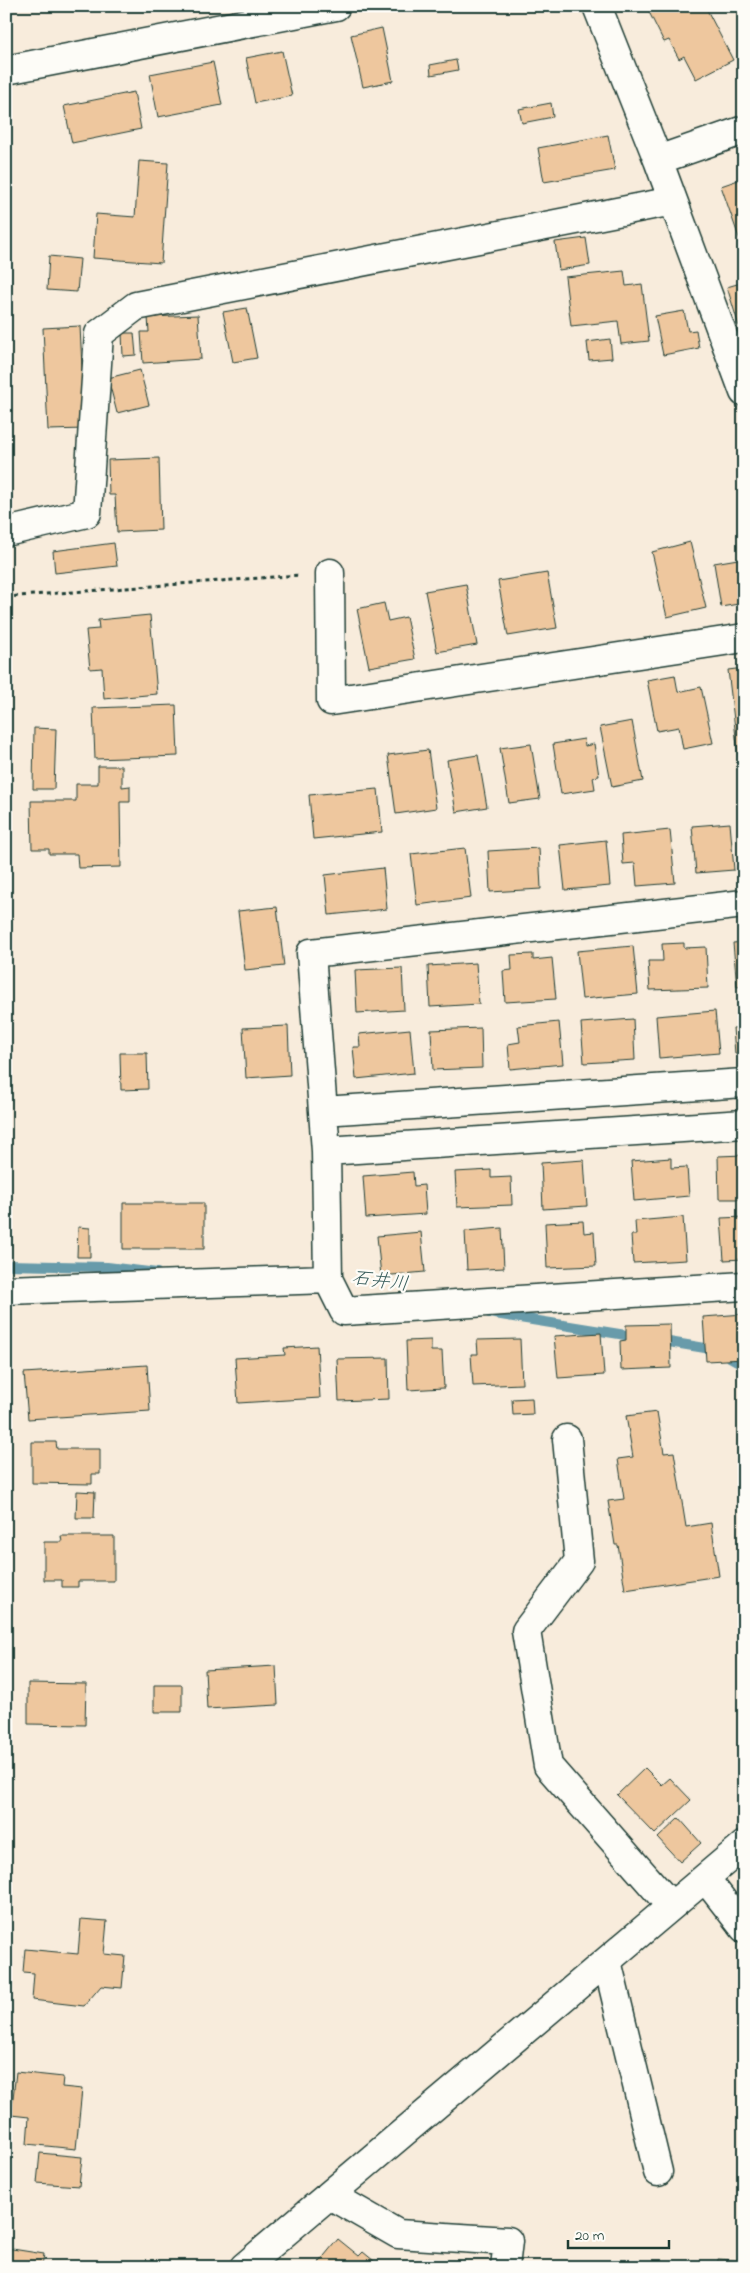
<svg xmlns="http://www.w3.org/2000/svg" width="750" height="2273" viewBox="0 0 750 2273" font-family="'Indie Flower','Klee One',sans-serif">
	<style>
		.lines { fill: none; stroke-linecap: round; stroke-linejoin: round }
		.stream { stroke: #679baa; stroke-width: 10 }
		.building { fill: #eec79e; stroke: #1f3d34 }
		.minor-casing { stroke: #1f3d34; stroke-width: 31 }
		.path { stroke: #1f3d34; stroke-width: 3; stroke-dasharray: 4 4; stroke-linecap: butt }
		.minor { stroke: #fdfcf7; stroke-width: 28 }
		.labels { text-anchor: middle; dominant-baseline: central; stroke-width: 4.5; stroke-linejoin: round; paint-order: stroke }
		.water-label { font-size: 19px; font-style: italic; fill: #375c5b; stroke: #fdfcf7 }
	</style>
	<rect width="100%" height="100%" fill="#f8ecdc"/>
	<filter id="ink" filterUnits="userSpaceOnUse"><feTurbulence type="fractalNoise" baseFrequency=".02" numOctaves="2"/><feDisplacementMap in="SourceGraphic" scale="10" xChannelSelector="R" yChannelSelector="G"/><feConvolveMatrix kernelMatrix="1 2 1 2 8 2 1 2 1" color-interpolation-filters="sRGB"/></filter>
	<g filter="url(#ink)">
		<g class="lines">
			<path class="stream" d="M6,1265L107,1267L157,1273
				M489,1313L638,1337
				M657,1340L717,1350L744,1365"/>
		</g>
		<path class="building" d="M659,6H705L733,60L696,79L684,56L679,59L669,40L664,42L649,12Z
			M382,28L393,81L363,87L351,35Z
			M282,51L292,96L255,103L246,58Z
			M456,60L458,70L431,75L430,65Z
			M213,62L222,105L158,117L150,74Z
			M134,92L141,129L72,143L64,106Z
			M551,103L553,117L522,123L519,109Z
			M608,135L615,170L544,182L538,148Z
			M139,161L168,163L161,263L93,258L96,214L135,217Z
			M744,178V248L743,249L721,186Z
			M586,238L590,265L559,270L555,242Z
			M49,256L80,259L77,292L47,290Z
			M624,271L626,286L642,284L649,341L621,344L618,321L571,326L565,277Z
			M744,282V324L739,326L727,287Z
			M247,308L257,358L233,362L223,312Z
			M684,311L688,331L696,330L699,348L663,355L655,316Z
			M198,315L201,359L143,363L141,332H149L148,317Z
			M80,326L85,429L48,430L43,328Z
			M122,333H134L136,355L123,356Z
			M610,339L612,358L589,360L587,342Z
			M140,370L149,405L117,413L108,378Z
			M159,458L161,530L117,532L115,495H109L108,460Z
			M690,542L706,608L667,617L652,552Z
			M114,543L117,566L55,573L53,551Z
			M744,558V603L721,607L714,563Z
			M547,573L557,628L508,636L498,581Z
			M466,584L477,645L437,652L425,591Z
			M384,603L388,621L406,617L415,659L369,667L357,609Z
			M150,615L157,694L104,699L102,668L90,669L86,630L99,629L98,620Z
			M744,668V762H739L728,670Z
			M675,675L678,692L701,687L713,743L683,749L679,727L657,731L647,680Z
			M176,705L178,756L95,759L93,708Z
			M632,721L643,781L612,787L600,727Z
			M34,728L56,729L54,789H33Z
			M584,739L585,746L594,744L599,776L593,777L595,789L561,794L553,744Z
			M531,744L540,799L509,803L500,748Z
			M428,750L436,808L396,814L388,755Z
			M478,755L487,807L456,812L447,760Z
			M98,766H122V787L130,786V802H120L121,867L78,868L77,854H49V849H32L31,801H76V784H98Z
			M378,789L382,832L313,839L309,795Z
			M730,823L734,870L696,873L692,826Z
			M670,830L675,883L637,886L635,863L623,864L621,835Z
			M606,840L610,886L565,890L560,845Z
			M465,848L471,898L417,905L411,854Z
			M539,848L541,889L490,892L488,851Z
			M383,868L387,909L329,915L325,875Z
			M277,907L284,966L245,970L238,911Z
			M744,942V986L737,987L733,943Z
			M684,943V948L706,947L708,988L650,990L648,961H663L662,944Z
			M633,946L638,994L582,999L577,951Z
			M533,954V960L552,958L556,999L505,1002L503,971L512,970L511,955Z
			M476,963L479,1004L430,1007L428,966Z
			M402,968L404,1010L357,1013L355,970Z
			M715,1011L719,1053L659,1058L656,1016Z
			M633,1019L635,1060L584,1063L581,1023Z
			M559,1022L563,1064L510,1069L508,1044L520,1042L518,1026Z
			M288,1026L290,1075L246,1078L243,1028Z
			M744,1027V1053L735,1054L733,1028Z
			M481,1028L482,1068L433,1070L431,1030Z
			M410,1029L414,1073L356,1079L353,1047H360L359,1034Z
			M120,1053H147L148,1089L121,1090Z
			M744,1155V1199H719L718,1156Z
			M671,1158V1168L687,1167L689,1196L634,1201L631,1161Z
			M584,1160L587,1206L543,1209L541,1163Z
			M491,1170V1178L511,1177L512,1205L457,1207L455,1172Z
			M413,1172L414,1186L424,1185L426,1214L366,1218L363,1176Z
			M123,1203H204V1249H123Z
			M683,1217L686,1260L633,1263L631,1235H636L635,1221Z
			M744,1217V1259L724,1260L721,1218Z
			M583,1221L584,1233L594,1232L596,1266L547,1268L545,1223Z
			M78,1227L90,1228V1257H77Z
			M502,1228L504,1268L467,1270L465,1231Z
			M421,1232L425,1272L381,1276L377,1236Z
			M744,1314V1359L706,1361L703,1317Z
			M670,1324L671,1368L621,1370L620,1341L626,1340V1325Z
			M601,1333L604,1375L558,1378L554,1336Z
			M520,1339L522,1384L473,1386L471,1354H478L477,1340Z
			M431,1340V1351H442L444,1388L408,1390L406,1341Z
			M317,1346L320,1398L238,1403L235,1358L285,1355L284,1348Z
			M388,1358L389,1399L339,1401L337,1359Z
			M147,1365L150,1411L28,1419L24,1373Z
			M532,1398L533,1414L513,1415L512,1399Z
			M657,1412L664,1453L674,1452L686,1527L711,1523L719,1576L625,1590L618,1545H615L608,1501L624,1499L618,1459L633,1457L626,1416Z
			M32,1442H56L57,1449H100V1474H92V1484L32,1483Z
			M77,1491L95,1492L94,1518H76Z
			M61,1536H114V1581H78V1587H62V1580H44V1542H62Z
			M276,1666L278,1705L207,1709L205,1670Z
			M28,1683L86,1684L85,1725L28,1724Z
			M154,1685H182V1712H154Z
			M645,1768L662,1785L670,1778L691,1800L655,1834L617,1795Z
			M679,1818L701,1843L680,1862L658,1838Z
			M81,1919L107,1921L104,1954L125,1956L122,1988L101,1986L84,2006L32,2000L34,1973L23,1972L25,1949L78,1954Z
			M16,2072L63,2077L62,2087L82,2089L76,2149L27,2144L29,2117L11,2115Z
			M40,2153L82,2157L79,2186L37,2183Z
			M338,2239L359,2256L363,2252L374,2261L370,2265L372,2267H315Z
			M6,2248L44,2254L42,2267H6Z
			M718,2259L744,2261V2267H717Z"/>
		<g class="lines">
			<g class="minor-casing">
				<path id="minor" d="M597,6L658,160L744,392
					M6,70L336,6
					M658,160L744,130
					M6,532L87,513L99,334L136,306L673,201
					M330,573L331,701L744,638
					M323,1111L744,1083
					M326,1151L744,1124
					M328,1279L326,1151L311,953L744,904
					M6,1290L328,1279L344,1311L744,1286
					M567,1439L579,1561L526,1631L548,1766L671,1906
					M705,1878L744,1928
					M607,1961L658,2172
					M330,2195L398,2234L508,2241L505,2267
					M244,2267L744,1845"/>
			</g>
			<path class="path" d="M6,597L300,575"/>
			<use href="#minor" class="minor"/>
		</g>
	</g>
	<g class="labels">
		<g class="water-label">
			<text transform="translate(380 1282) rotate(7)">石井川</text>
		</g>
	</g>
	<rect width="750" height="2273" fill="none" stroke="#fdfcf7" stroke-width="25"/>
	<rect x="12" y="12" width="725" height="2248" fill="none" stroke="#1f3d34" stroke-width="2" filter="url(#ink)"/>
	<path d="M568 2240v8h101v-8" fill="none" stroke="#1f3d34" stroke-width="2.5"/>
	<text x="575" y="2240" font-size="15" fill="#1f3d34" stroke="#fdfcf7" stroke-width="4" paint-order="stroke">20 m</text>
</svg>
